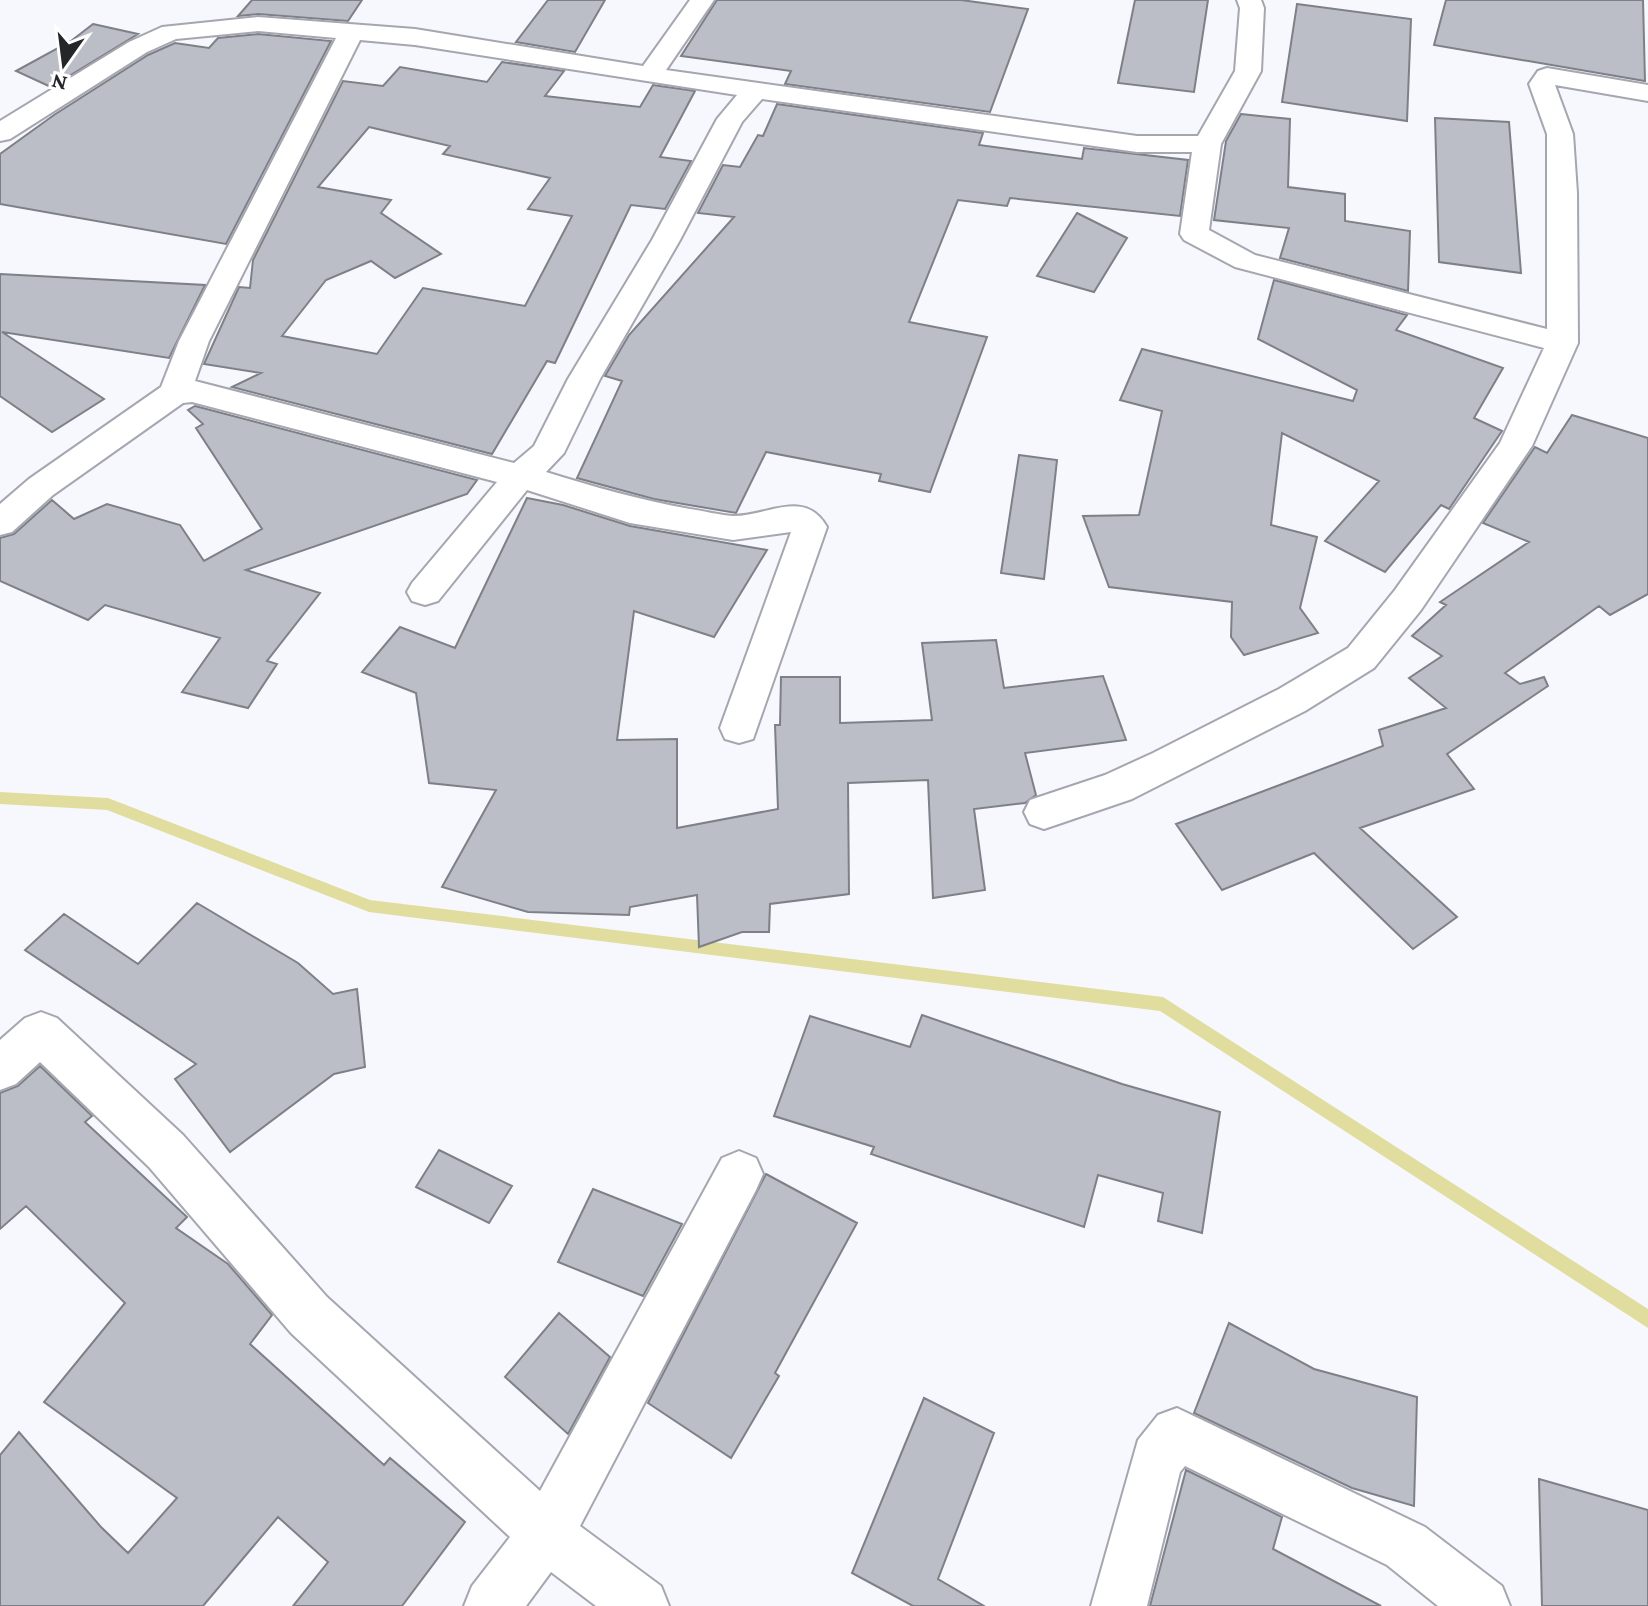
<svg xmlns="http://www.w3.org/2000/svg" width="1648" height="1606" viewBox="0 0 1648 1606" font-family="'Crimson Pro',serif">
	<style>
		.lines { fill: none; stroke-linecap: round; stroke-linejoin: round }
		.stream { fill: #e1dd9f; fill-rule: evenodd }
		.building { fill: #bcbec7; stroke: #7e8088; stroke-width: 2; fill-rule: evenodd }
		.minor-casing { stroke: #a5a6b0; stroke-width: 4 }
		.minor { fill: #fff; fill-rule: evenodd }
	</style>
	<rect width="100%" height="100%" fill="#f6f8fd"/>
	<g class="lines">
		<path class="stream" d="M0,792L108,798L370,900L1163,997L1648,1309V1328L1160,1011L369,912L107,810L0,804Z"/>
	</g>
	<path class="building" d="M252,0H362L348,21L258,14L238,16Z
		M548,0H605L575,52L516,42Z
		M717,0H961L1028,9L990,112L785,84L791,71L681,56Z
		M1135,0H1208L1194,92L1118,83Z
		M1446,0H1643L1645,81L1434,45Z
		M1297,4L1411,19L1407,121L1282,102Z
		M93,24L138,34L51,87L16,71L71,41Z
		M258,34L331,41L226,244L0,204V154L54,115L148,55L175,43L209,48L218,38Z
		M502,62L564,71L545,96L640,107L653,85L695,91L660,157L691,161L665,209L631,205L555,363L547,361L492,454L232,387L261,373L204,364L239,287L250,288L253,260L343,81L383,86L400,67L487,82ZM369,127L450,146L443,154L550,178L528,209L572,216L525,306L423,288L377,354L282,336L326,280L371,261L395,278L441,254L381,213L391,200L318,187Z
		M777,104L983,133L979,145L1082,159L1084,148L1188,160L1180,216L1010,198L1007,206L958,200L909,322L987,337L930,492L879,481L881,474L766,452L736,513L654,499L577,478L622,381L605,376L629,335L734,217L698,213L723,165L740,167L758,135L763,136Z
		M1241,114L1290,119L1288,187L1345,194V221L1410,231L1408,291L1280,258L1289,228L1214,220L1226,141Z
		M1435,118L1509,122L1521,273L1439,262Z
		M1077,213L1127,238L1094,292L1037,276Z
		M0,274L205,285L169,358L2,332L104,399L52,432L0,396Z
		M1274,280L1407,315L1396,330L1503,368L1474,418L1502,431L1449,509L1441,505L1385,572L1325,541L1379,481L1282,433L1271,525L1317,537L1300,608L1318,633L1244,655L1231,637L1232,602L1109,587L1083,516L1139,515L1162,411L1120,400L1142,349L1353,401L1357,390L1258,339Z
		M195,406L477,480L467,494L246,570L320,593L267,661L277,664L248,708L182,692L220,638L105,605L88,620L0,581V538L14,534L52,500L74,519L107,504L180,525L204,561L262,529L196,428L203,424L188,410Z
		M1572,415L1648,438V594L1610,615L1599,606L1505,673L1520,684L1544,677L1548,686L1447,754L1474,789L1360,828L1457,917L1413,949L1314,853L1222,890L1176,824L1383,746L1379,730L1446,708L1409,678L1442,656L1412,636L1446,605L1440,602L1529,542L1483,523L1535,447L1547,453Z
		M1019,455L1057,460L1044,579L1001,573Z
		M527,498L563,505L630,526L767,550L714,637L634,611L617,740L677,739V828L778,809L775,725H780L781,677H840V723L932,720L922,643L996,640L1004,688L1103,676L1126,740L1025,753L1036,795L1025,803L974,809L985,890L933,898L928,780L848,783L849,894L770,904L769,932H742L699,947L697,895L630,907L629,915L528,912L442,887L496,790L429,783L416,693L362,672L400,627L455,648Z
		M197,903L298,963L333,994L357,989L365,1067L334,1074L230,1152L175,1079L196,1064L25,950L64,914L138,964Z
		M922,1015L1122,1084L1220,1112L1202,1233L1158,1221L1163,1193L1098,1175L1084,1227L871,1154L874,1147L774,1116L810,1016L910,1047Z
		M40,1066L92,1116L85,1122L187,1217L176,1228L228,1264L272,1315L250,1344L384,1465L390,1458L465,1522L402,1606H293L328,1562L278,1517L203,1606H0V1455L19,1432L101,1527L128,1553L177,1498L44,1402L125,1303L26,1206L0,1229V1093L18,1086Z
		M439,1150L512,1186L489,1223L416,1187Z
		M766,1174L857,1223L775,1373L779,1376L731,1458L648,1403Z
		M593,1189L682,1224L643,1296L558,1262Z
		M559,1313L610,1357L568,1434L505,1377Z
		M1229,1323L1314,1369L1417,1397L1414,1506L1352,1488L1194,1413Z
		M924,1398L994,1433L938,1579L984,1606H913L852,1573Z
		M1186,1470L1282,1517L1273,1549L1381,1606H1150Z
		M1539,1479L1648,1510V1606H1542Z"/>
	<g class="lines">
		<g class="minor-casing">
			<path id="minor" d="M690,0H714L666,70L1137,136H1198L1235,71L1240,8L1237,0H1261L1264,8L1261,71L1221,144L1209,230L1255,255L1547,329V134L1529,84L1538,71L1547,68L1648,85V101L1555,85L1573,134L1577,193L1578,343L1532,446L1421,610L1374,668L1305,711L1132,799L1044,829L1030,824L1024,812L1030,800L1105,775L1153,753L1279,689L1348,648L1395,590L1500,443L1544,348L1235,267L1184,240L1180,234L1192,152H1137L762,99L742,122L680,240L600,379L564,453L546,472C594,487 640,500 690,509C704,511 719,515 733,516C768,516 805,488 827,527L753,739L739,743L725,739L720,728L791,532L733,540L630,523L527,490L438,601L425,605L412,601L407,592L412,583L497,482L192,402L183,403L53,495L12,532L0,535V504L29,479L161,387L179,341L336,38L258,31L176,39L147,52L10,139L0,141V121L129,42L162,27L258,17L415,29L643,66ZM360,40L415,45L737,95L717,119L652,240L568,379L534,446L514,463L195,381L209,341Z
				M41,1012L57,1018L183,1135L327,1297L540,1491L722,1158L739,1151L756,1158L763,1174L756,1190L580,1526L661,1586L669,1606H596L551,1572L526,1606H464L472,1586L510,1537L291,1333L149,1167L40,1062L16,1084L0,1090V1040L25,1018Z
				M1177,1408L1425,1527L1502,1586L1510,1606H1438L1387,1565L1185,1466L1180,1472L1147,1606H1091L1138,1440L1158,1415Z"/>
		</g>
		<use href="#minor" class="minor"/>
	</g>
	<g transform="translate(64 64) rotate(194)" stroke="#ffffff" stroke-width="6" paint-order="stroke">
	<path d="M0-6L14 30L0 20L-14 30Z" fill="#25262a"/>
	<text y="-12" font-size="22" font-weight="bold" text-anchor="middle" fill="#25262a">N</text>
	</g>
</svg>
